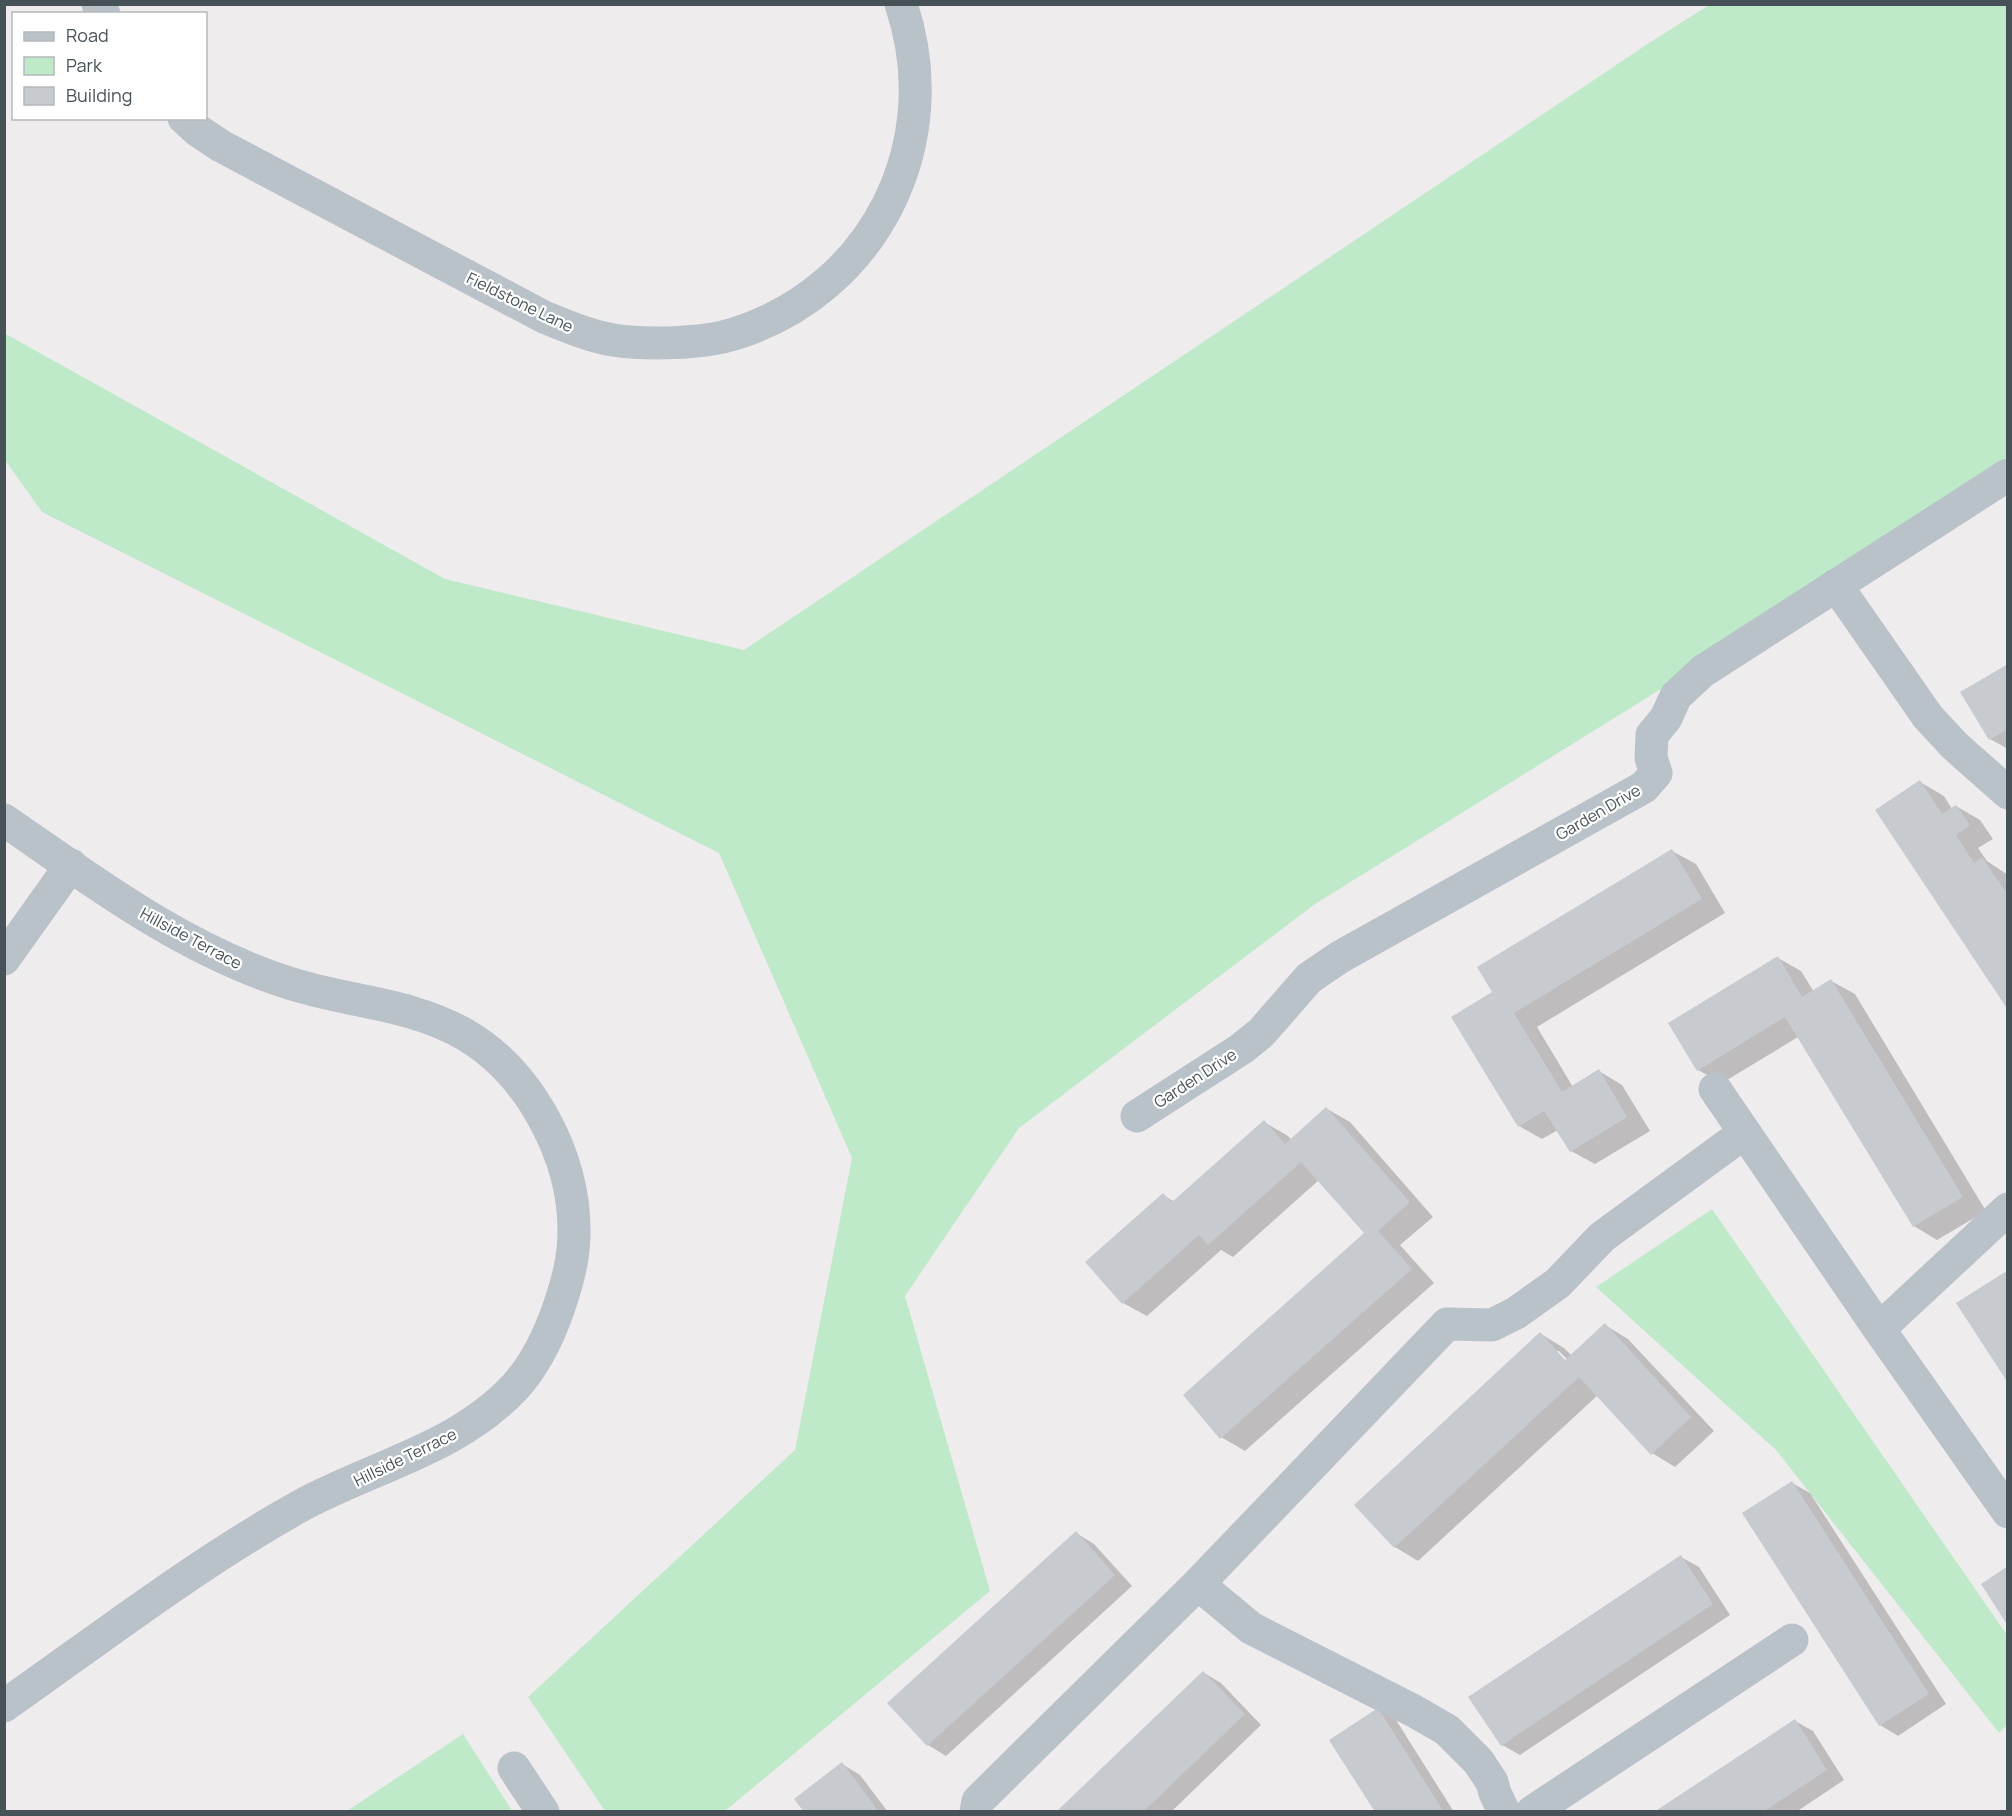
<svg xmlns="http://www.w3.org/2000/svg" width="2012" height="1816" viewBox="0 0 2012 1816" font-family="Manrope,sans-serif">
	<style>
		.green { fill: #beeaca }
		.shadow { fill: #0003; fill-rule: evenodd }
		.building { fill: #c7cacf }
		.lines { fill: none; stroke-linecap: round; stroke-linejoin: round }
		.minor { stroke: #b9c2c8; stroke-width: 33 }
		.labels { text-anchor: middle; dominant-baseline: central; stroke-width: 4.5; stroke-linejoin: round; paint-order: stroke }
		.street-label { font-size: 16px; fill: #475158; stroke: #fff }
	</style>
	<rect width="100%" height="100%" fill="#efeced"/>
	<path class="green" d="M1709,5H2007V474L1315,904L1019,1128L905,1296L990,1591L725,1811H605L528,1697L795,1450L852,1158L719,853L42,512L5,460L4,333L445,579L744,650L1646,45Z
		M1712,1209L2007,1635V1725L1999,1733L1776,1450L1596,1287Z
		M463,1734L511,1809L508,1811H347Z"/>
	<path class="shadow" d="M2008,665V749L1990,739Z
		M1920,782L1944,796L1952,809L1956,806L1980,820L1993,839L1978,848L1987,861L2008,875V1007Z
		M1672,851L1696,864L1725,913L1537,1027L1573,1087L1599,1071L1622,1085L1650,1131L1595,1164L1571,1151L1558,1130L1542,1139L1519,1126L1494,993Z
		M1778,958L1801,971L1814,992L1831,981L1855,994L1986,1211L1937,1240L1914,1226L1798,1037L1722,1083L1698,1070Z
		M1327,1109L1350,1122L1433,1217L1400,1245L1434,1283L1245,1451L1221,1437L1367,1233L1319,1180L1233,1257L1221,1250L1147,1316L1123,1303L1163,1195L1175,1202L1264,1122L1288,1136L1292,1140Z
		M1605,1325L1628,1339L1714,1431L1675,1467L1652,1453L1598,1395L1418,1561L1395,1547L1356,1505L1541,1334L1564,1348L1572,1356ZM1555,1351H1559L1572,1364L1569,1366Z
		M1792,1483L1810,1493L1946,1704L1898,1736L1880,1725Z
		M1076,1533L1094,1544L1132,1586L946,1756L928,1745L889,1703Z
		M1681,1557L1699,1567L1730,1615L1520,1755L1502,1745Z
		M1204,1673L1221,1683L1261,1725L1171,1812H1059Z
		M1378,1710L1396,1720L1454,1812H1377Z
		M1795,1721L1813,1731L1844,1780L1796,1812H1657Z
		M842,1764L860,1775L888,1812H806Z"/>
	<path class="building" d="M2008,664V729L1989,740L1960,692Z
		M1920,780L1942,814L1956,805L1970,825L1956,835L1974,863L1982,857L2005,891L2008,889V1010L1875,810Z
		M1672,849L1702,899L1514,1013L1562,1092L1599,1069L1627,1117L1570,1152L1544,1111L1518,1127L1451,1017L1492,992L1477,967Z
		M1778,956L1802,997L1831,979L1963,1197L1913,1227L1785,1017L1697,1071L1668,1023Z
		M1326,1107L1410,1202L1378,1231L1412,1269L1220,1439L1183,1395L1364,1233L1301,1162L1208,1245L1199,1235L1122,1304L1085,1262L1163,1193L1172,1202L1264,1120L1285,1144Z
		M2005,1272L2008,1275V1383L1956,1303Z
		M1605,1323L1691,1417L1651,1455L1579,1377L1394,1548L1354,1505L1540,1332L1565,1360Z
		M1792,1481L1929,1694L1879,1726L1742,1513Z
		M1076,1531L1115,1575L927,1746L887,1703Z
		M1681,1555L1713,1604L1501,1746L1468,1697Z
		M2008,1566V1626L1981,1584Z
		M1203,1671L1245,1714L1143,1812H1056Z
		M1378,1708L1444,1812H1375L1329,1740Z
		M1795,1719L1827,1770L1763,1812H1654Z
		M842,1762L879,1812H804L794,1799Z"/>
	<g class="lines">
		<path class="minor" d="M98,4L104,14
			M184,118L197,130L221,146L544,317C566,326 589,336 613,340C646,345 702,344 734,334C875,290 948,143 901,4
			M1836,585L1928,717L1955,746L2008,793
			M4,820C94,882 184,950 289,983C347,1002 410,1003 464,1034C530,1072 575,1157 574,1233C574,1259 567,1283 559,1307C549,1336 536,1364 515,1387C457,1449 374,1466 302,1505C198,1563 102,1637 4,1706
			M4,959L71,865
			M1715,1089L1879,1329L2008,1512
			M1137,1116L1241,1049L1261,1033L1309,978L1340,957L1644,787L1656,773L1651,758L1652,735L1666,718L1676,696L1703,671L2008,475
			M1879,1329L2008,1209
			M1198,1584L1251,1628L1414,1711L1447,1730L1478,1761L1492,1782L1495,1793L1504,1812
			M514,1768L543,1812
			M976,1812L978,1801L1198,1584L1447,1324L1492,1325L1516,1313L1558,1283L1602,1237L1744,1133
			M1532,1812L1792,1640"/>
	</g>
	<g class="labels">
		<g class="street-label">
			<text transform="translate(520 302) rotate(26)">Fieldstone Lane</text>
			<text transform="translate(1598 812) rotate(-30)">Garden Drive</text>
			<text transform="translate(191 938) rotate(28)">Hillside Terrace</text>
			<text transform="translate(1195 1078) rotate(-33)">Garden Drive</text>
			<text transform="translate(405 1457) rotate(-26)">Hillside Terrace</text>
		</g>
	</g>
	<rect width="2012" height="1816" fill="none" stroke="#475158" stroke-width="12"/>
	<rect x="12" y="12" width="195" height="108" fill="#ffffff" stroke="#b5b9bc" stroke-width="1.5"/>
	<rect x="24" y="32" width="30" height="9" fill="#b9c2c8" stroke="#b5b9bc" stroke-width="1.5"/>
	<text x="66" y="42" font-size="18" fill="#475158">Road</text>
	<rect x="24" y="57" width="30" height="18" fill="#beeaca" stroke="#b5b9bc" stroke-width="1.5"/>
	<text x="66" y="72" font-size="18" fill="#475158">Park</text>
	<rect x="24" y="87" width="30" height="18" fill="#c7cacf" stroke="#b5b9bc" stroke-width="1.5"/>
	<text x="66" y="102" font-size="18" fill="#475158">Building</text>
</svg>
